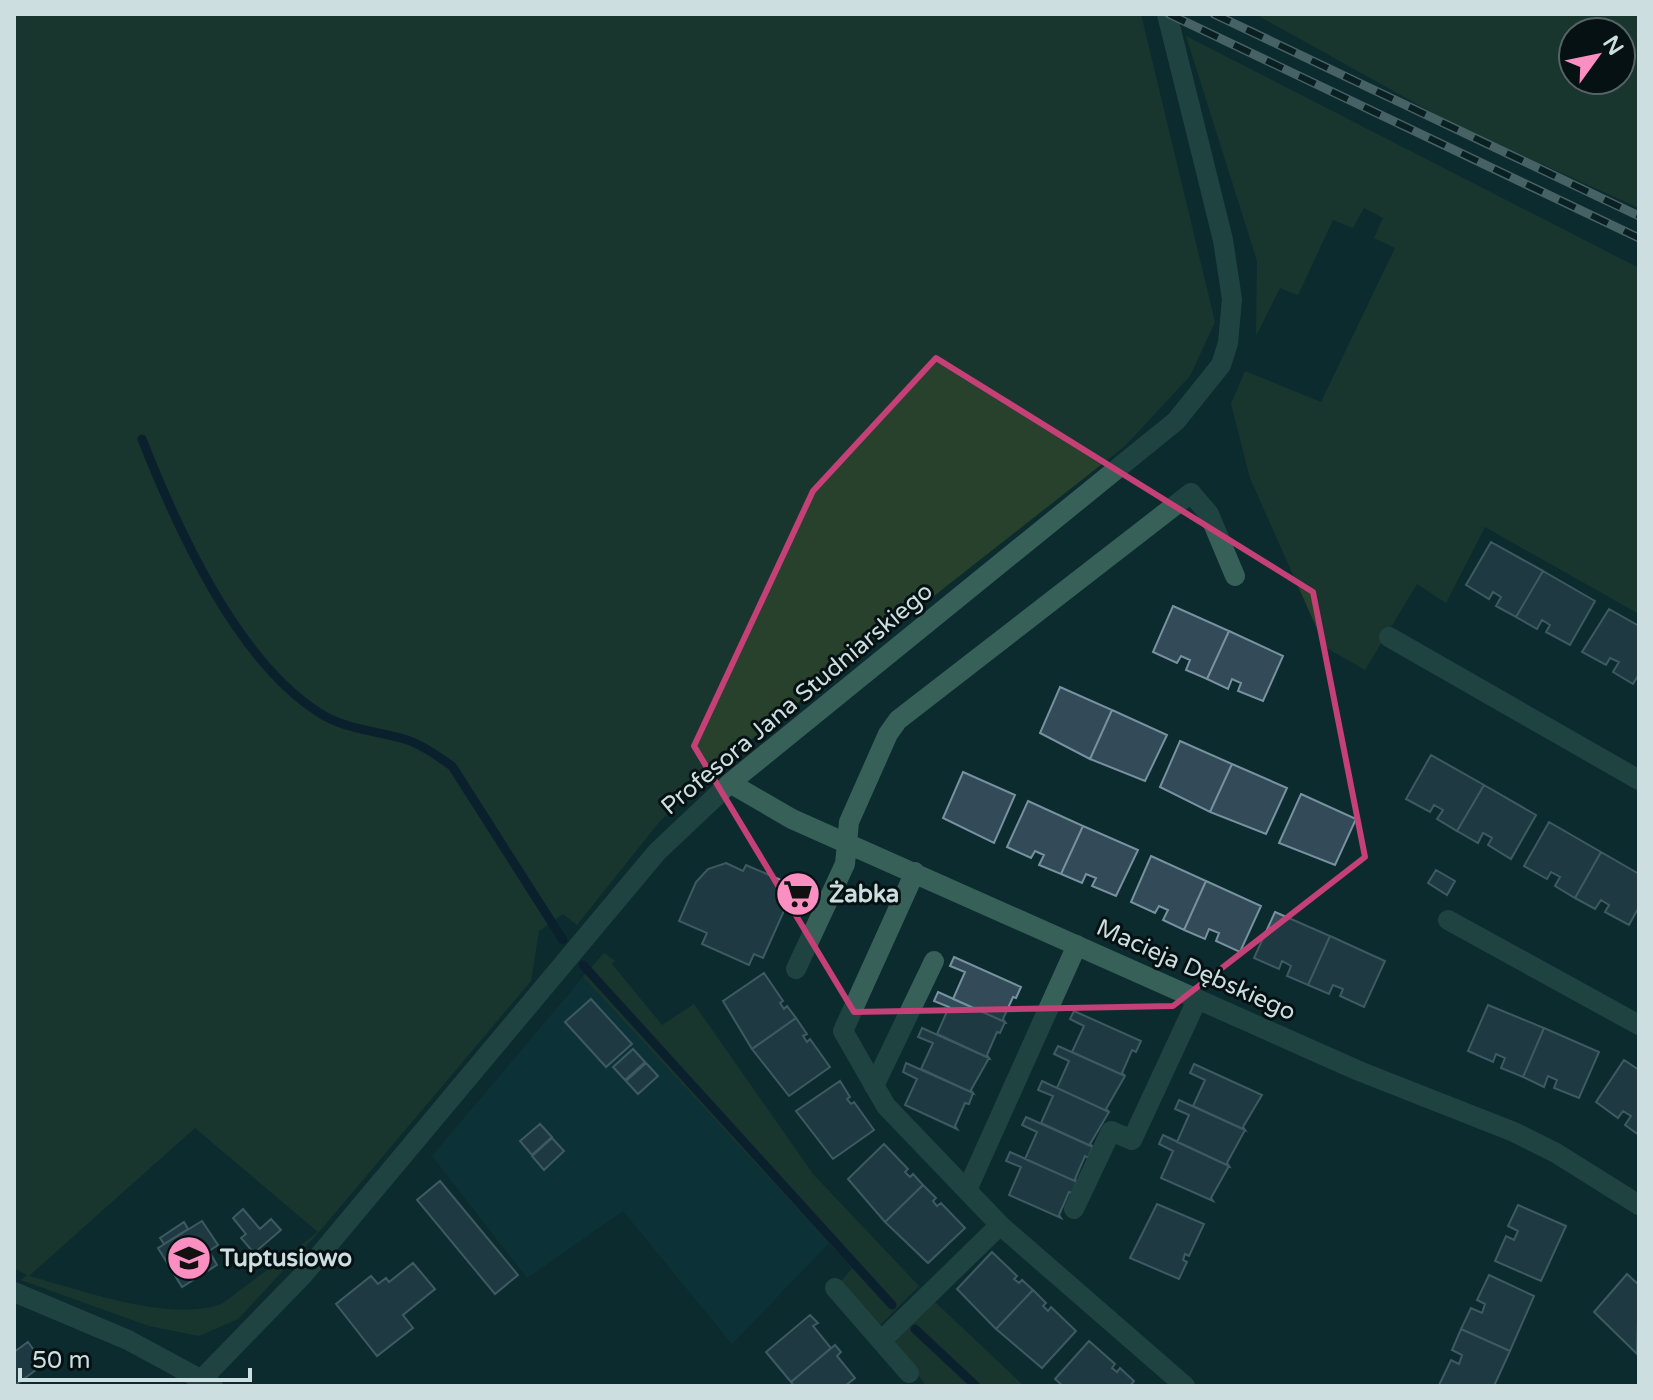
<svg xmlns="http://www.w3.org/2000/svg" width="1653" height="1400" viewBox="0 0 1653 1400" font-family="'Varela Round',sans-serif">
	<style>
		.built { fill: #0d383e }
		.green { fill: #27412d; fill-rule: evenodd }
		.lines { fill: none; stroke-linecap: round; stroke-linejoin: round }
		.stream { stroke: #09132c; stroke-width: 9 }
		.building { fill: #334a58; stroke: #7891a0; stroke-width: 2 }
		.minor { stroke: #366058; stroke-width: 20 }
		.tertiary { stroke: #366058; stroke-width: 20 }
		.rail-casing { stroke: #8ea4a6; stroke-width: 9 }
		.rail { stroke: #061113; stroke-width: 6; stroke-dasharray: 18; stroke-linecap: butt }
		.marked { fill: none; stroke: #c44076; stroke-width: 6; stroke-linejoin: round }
		.labels { text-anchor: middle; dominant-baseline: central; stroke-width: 6; stroke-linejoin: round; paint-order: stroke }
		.street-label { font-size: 24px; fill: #cddee0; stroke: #061113 }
		.poi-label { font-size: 24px; font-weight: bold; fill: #cddee0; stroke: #061113; text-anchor: start }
	</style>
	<rect width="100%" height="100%" fill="#0c2b2f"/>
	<path class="built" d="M583,977L829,1243L732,1344L623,1211L527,1278L432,1156Z"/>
	<path class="green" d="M14,14H1141L1215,322L1190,376L1125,446L743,746L660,821L577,925L563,914L539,931L531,981L319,1232L238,1319L199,1336L149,1326L21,1280L27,1275L14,1268ZM195,1128L318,1232L223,1303C174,1324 81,1290 29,1276Z
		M1255,14H1639V208L1451,123ZM1621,32V80H1573V32Z
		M1186,36L1639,268V614L1485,527L1446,603L1417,584L1365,670L1325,647L1250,478L1231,404L1245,371L1321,402L1395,248L1374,238L1383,218L1364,208L1353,228L1333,220L1298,295L1280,288L1256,336L1257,261Z
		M604,953L615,961L612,964L662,1025L694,1004L813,1174L919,1286L879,1326L839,1284L852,1268L583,977Z
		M935,1302L1024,1386H926L894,1341Z"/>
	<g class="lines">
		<path class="stream" d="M142,439C177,528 236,659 318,712C345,730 375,730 404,739C422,744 437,756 452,766L563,940
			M583,965L892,1305
			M915,1329L976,1386"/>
	</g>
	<path class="building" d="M1491,542L1543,571L1516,617L1496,606L1501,597L1493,592L1489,599L1466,585Z
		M1543,571L1595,601L1570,645L1546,632L1550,625L1542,620L1537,629L1516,617Z
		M1173,606L1229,631L1207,679L1186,670L1190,660L1181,656L1177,663L1153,652Z
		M1609,609L1639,626V674L1633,684L1613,672L1619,662L1610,658L1606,665L1582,652Z
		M1229,631L1283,656L1263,701L1238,691L1241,683L1232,679L1228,689L1207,679Z
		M1060,687L1112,710L1090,759L1040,733Z
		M1112,710L1167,735L1145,781L1090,759Z
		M1180,741L1232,764L1210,812L1160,787Z
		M1431,755L1484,785L1457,831L1437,819L1443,810L1434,805L1430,812L1406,799Z
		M1232,764L1287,788L1266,834L1210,812Z
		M963,772L1015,795L994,843L943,818Z
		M1484,785L1536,815L1511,859L1488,845L1492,838L1483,833L1478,843L1457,831Z
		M1301,794L1356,819L1335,865L1279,843Z
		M1028,801L1083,826L1061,874L1039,865L1044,855L1035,851L1031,858L1007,847Z
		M1549,822L1601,852L1575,898L1555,886L1560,877L1551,872L1547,879L1524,866Z
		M1083,826L1138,850L1116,896L1092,886L1096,878L1086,874L1082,883L1061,874Z
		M1601,852L1639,874V907L1629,925L1605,912L1609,905L1601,900L1595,909L1575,898Z
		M1151,856L1206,881L1184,930L1163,920L1168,910L1159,906L1155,913L1131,902Z
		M726,863L743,871L746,865L795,886L763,958L754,954L749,965L702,944L707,933L679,921L696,882L708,869Z
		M1436,870L1455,881L1447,895L1428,883Z
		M1206,881L1261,906L1240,952L1216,941L1219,933L1209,929L1205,939L1184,930Z
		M1275,912L1330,936L1308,985L1287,976L1291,966L1282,961L1279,969L1254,958Z
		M1330,936L1385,961L1364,1007L1340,996L1343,989L1333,985L1329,994L1308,985Z
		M954,957L1021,987L1016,998L1013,997L1003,1019L1005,1022L953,999L965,972L950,966Z
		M764,973L783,1001L780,1003L784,1009L787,1006L796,1018L752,1049L723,1001Z
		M938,992L1005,1022L1000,1033L997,1032L987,1055L989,1058L937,1034L949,1007L934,1001Z
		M591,999L632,1044L606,1067L565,1022Z
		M1488,1005L1544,1028L1523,1077L1501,1068L1505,1058L1496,1054L1493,1062L1468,1051Z
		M1074,1011L1141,1041L1136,1052L1132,1050L1122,1073L1125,1076L1072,1052L1084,1026L1070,1019Z
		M796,1018L807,1034L803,1036L807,1042L810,1039L830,1067L789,1096L752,1049Z
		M922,1028L989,1058L971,1090L973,1093L921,1069L933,1043L918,1037Z
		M1544,1028L1599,1052L1579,1098L1554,1088L1557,1080L1548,1076L1544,1087L1523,1077Z
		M1058,1046L1125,1076L1106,1109L1109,1112L1057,1088L1069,1061L1054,1054Z
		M633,1049L645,1062L625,1080L613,1067Z
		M1624,1060L1639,1070V1135L1625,1125L1631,1116L1623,1111L1618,1118L1596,1102Z
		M646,1063L658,1076L638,1094L626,1081Z
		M906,1063L973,1093L969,1104L965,1103L955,1126L957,1129L905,1105L917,1079L903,1072Z
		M1194,1064L1262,1095L1243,1127L1245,1130L1193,1106L1205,1080L1190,1073Z
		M840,1081L850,1097L847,1099L851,1104L854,1102L874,1130L833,1159L796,1111Z
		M1042,1081L1109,1112L1090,1144L1093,1147L1041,1123L1053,1096L1038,1090Z
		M1179,1100L1245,1130L1227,1163L1229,1166L1177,1142L1189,1115L1175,1109Z
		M1026,1117L1093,1147L1088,1158L1085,1156L1075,1179L1077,1182L1025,1159L1037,1132L1022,1125Z
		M540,1124L552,1137L532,1155L520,1141Z
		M1163,1135L1229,1166L1211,1198L1213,1201L1161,1178L1173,1151L1159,1144Z
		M552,1138L564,1151L544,1170L532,1156Z
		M884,1144L908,1169L905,1172L910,1177L913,1174L923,1185L885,1222L848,1179Z
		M1010,1152L1077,1182L1072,1193L1069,1192L1059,1215L1061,1218L1009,1195L1021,1167L1006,1161Z
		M440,1181L518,1275L495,1294L417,1200Z
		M923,1185L936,1198L933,1201L937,1206L941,1203L965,1228L928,1263L885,1222Z
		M1157,1204L1204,1224L1189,1256L1185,1254L1183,1260L1187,1262L1179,1279L1130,1258Z
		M1518,1205L1566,1226L1541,1281L1495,1261L1506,1236L1514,1240L1518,1231L1508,1226Z
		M243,1209L260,1229L271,1219L281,1230L254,1253L241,1238L246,1234L233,1218Z
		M202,1221L218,1245L209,1251L217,1265L182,1287L158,1248Z
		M184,1222L188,1229L164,1244L160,1238Z
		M992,1252L1017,1276L1014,1279L1019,1283L1022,1280L1033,1290L996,1329L957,1289Z
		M413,1263L435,1289L403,1315L413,1328L377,1356L336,1304L371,1276L378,1284L386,1278L389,1282Z
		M1627,1274L1639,1285L1637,1354L1594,1312Z
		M1489,1275L1534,1296L1510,1351L1461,1329L1471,1308L1482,1313L1485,1304L1477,1300Z
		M1033,1290L1046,1303L1043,1306L1048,1311L1051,1307L1076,1331L1042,1368L996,1329Z
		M810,1315L818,1323L813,1326L831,1348L791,1382L766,1352Z
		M1461,1329L1510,1351L1494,1386L1439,1385L1451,1360L1459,1364L1462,1355L1452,1350Z
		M1089,1341L1115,1364L1112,1368L1117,1372L1120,1368L1134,1381L1130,1386H1063L1055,1379Z
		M28,1342L44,1364L14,1386V1352Z
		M835,1345L841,1352L837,1356L855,1378L845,1386H794L791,1382Z"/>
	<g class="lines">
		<path class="minor" d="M1389,637L1639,780
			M730,783L792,819L1359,1071L1514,1132L1556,1153L1639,1205
			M915,872L843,1031L886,1106L933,1155L1000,1225L1185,1386
			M1448,920L1639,1025
			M796,969L845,864L849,822L888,734L898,720L1191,493L1209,514L1235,576
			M874,1086L934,961
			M967,1190L1077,945
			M1074,1209L1111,1131L1132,1140L1197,1000
			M835,1288L909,1373
			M881,1341L1000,1225
			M202,1379L303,1275L657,852L730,783L1176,421L1221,365L1228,343L1232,299L1223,240L1167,14"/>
		<path class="tertiary" d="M14,1292L128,1340L213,1386"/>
		<g class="rail-casing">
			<path id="rail" d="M1169,14L1639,238
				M1214,14L1639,216"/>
		</g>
		<use href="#rail" class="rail"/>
	</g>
	<path d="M0 0H1653V1400H0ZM936,358L1313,592L1365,857L1173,1006L854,1012L694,746L813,491Z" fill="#0c2b2f" fill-opacity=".55" fill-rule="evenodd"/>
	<path class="marked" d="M936,358L1313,592L1365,857L1173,1006L854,1012L694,746L813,491Z"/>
	<defs>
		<g id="supermarket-disc" transform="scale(2.3)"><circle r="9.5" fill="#fc8fc2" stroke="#061113"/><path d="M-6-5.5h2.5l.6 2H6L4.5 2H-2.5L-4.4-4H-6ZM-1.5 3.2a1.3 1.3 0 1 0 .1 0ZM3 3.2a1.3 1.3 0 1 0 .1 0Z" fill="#111"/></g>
		<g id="school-disc" transform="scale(2.3)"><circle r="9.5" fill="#fc8fc2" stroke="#061113"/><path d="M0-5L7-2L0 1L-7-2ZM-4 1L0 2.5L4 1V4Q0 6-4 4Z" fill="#111"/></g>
	</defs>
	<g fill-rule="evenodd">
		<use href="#supermarket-disc" x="798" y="894"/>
		<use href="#school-disc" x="189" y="1258"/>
	</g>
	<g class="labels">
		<g class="street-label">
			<text transform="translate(797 699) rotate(-40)">Profesora Jana Studniarskiego</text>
			<text transform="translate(1196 970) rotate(24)">Macieja Dębskiego</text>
		</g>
		<g class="poi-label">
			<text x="829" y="894">Żabka</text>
			<text x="220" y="1258">Tuptusiowo</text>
		</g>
	</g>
	<rect width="1653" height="1400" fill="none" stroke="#cddee0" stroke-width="32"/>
	<g transform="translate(1597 56) rotate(57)"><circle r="38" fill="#061113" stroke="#566365" stroke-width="2"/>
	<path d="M0-6L14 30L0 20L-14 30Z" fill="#fc8fc2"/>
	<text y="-12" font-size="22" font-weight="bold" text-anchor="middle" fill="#cddee0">N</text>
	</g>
	<path d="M20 1368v12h230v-12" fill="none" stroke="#cddee0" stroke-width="4"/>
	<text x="32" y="1368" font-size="24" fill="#cddee0" stroke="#061113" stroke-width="6" paint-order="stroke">50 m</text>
</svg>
